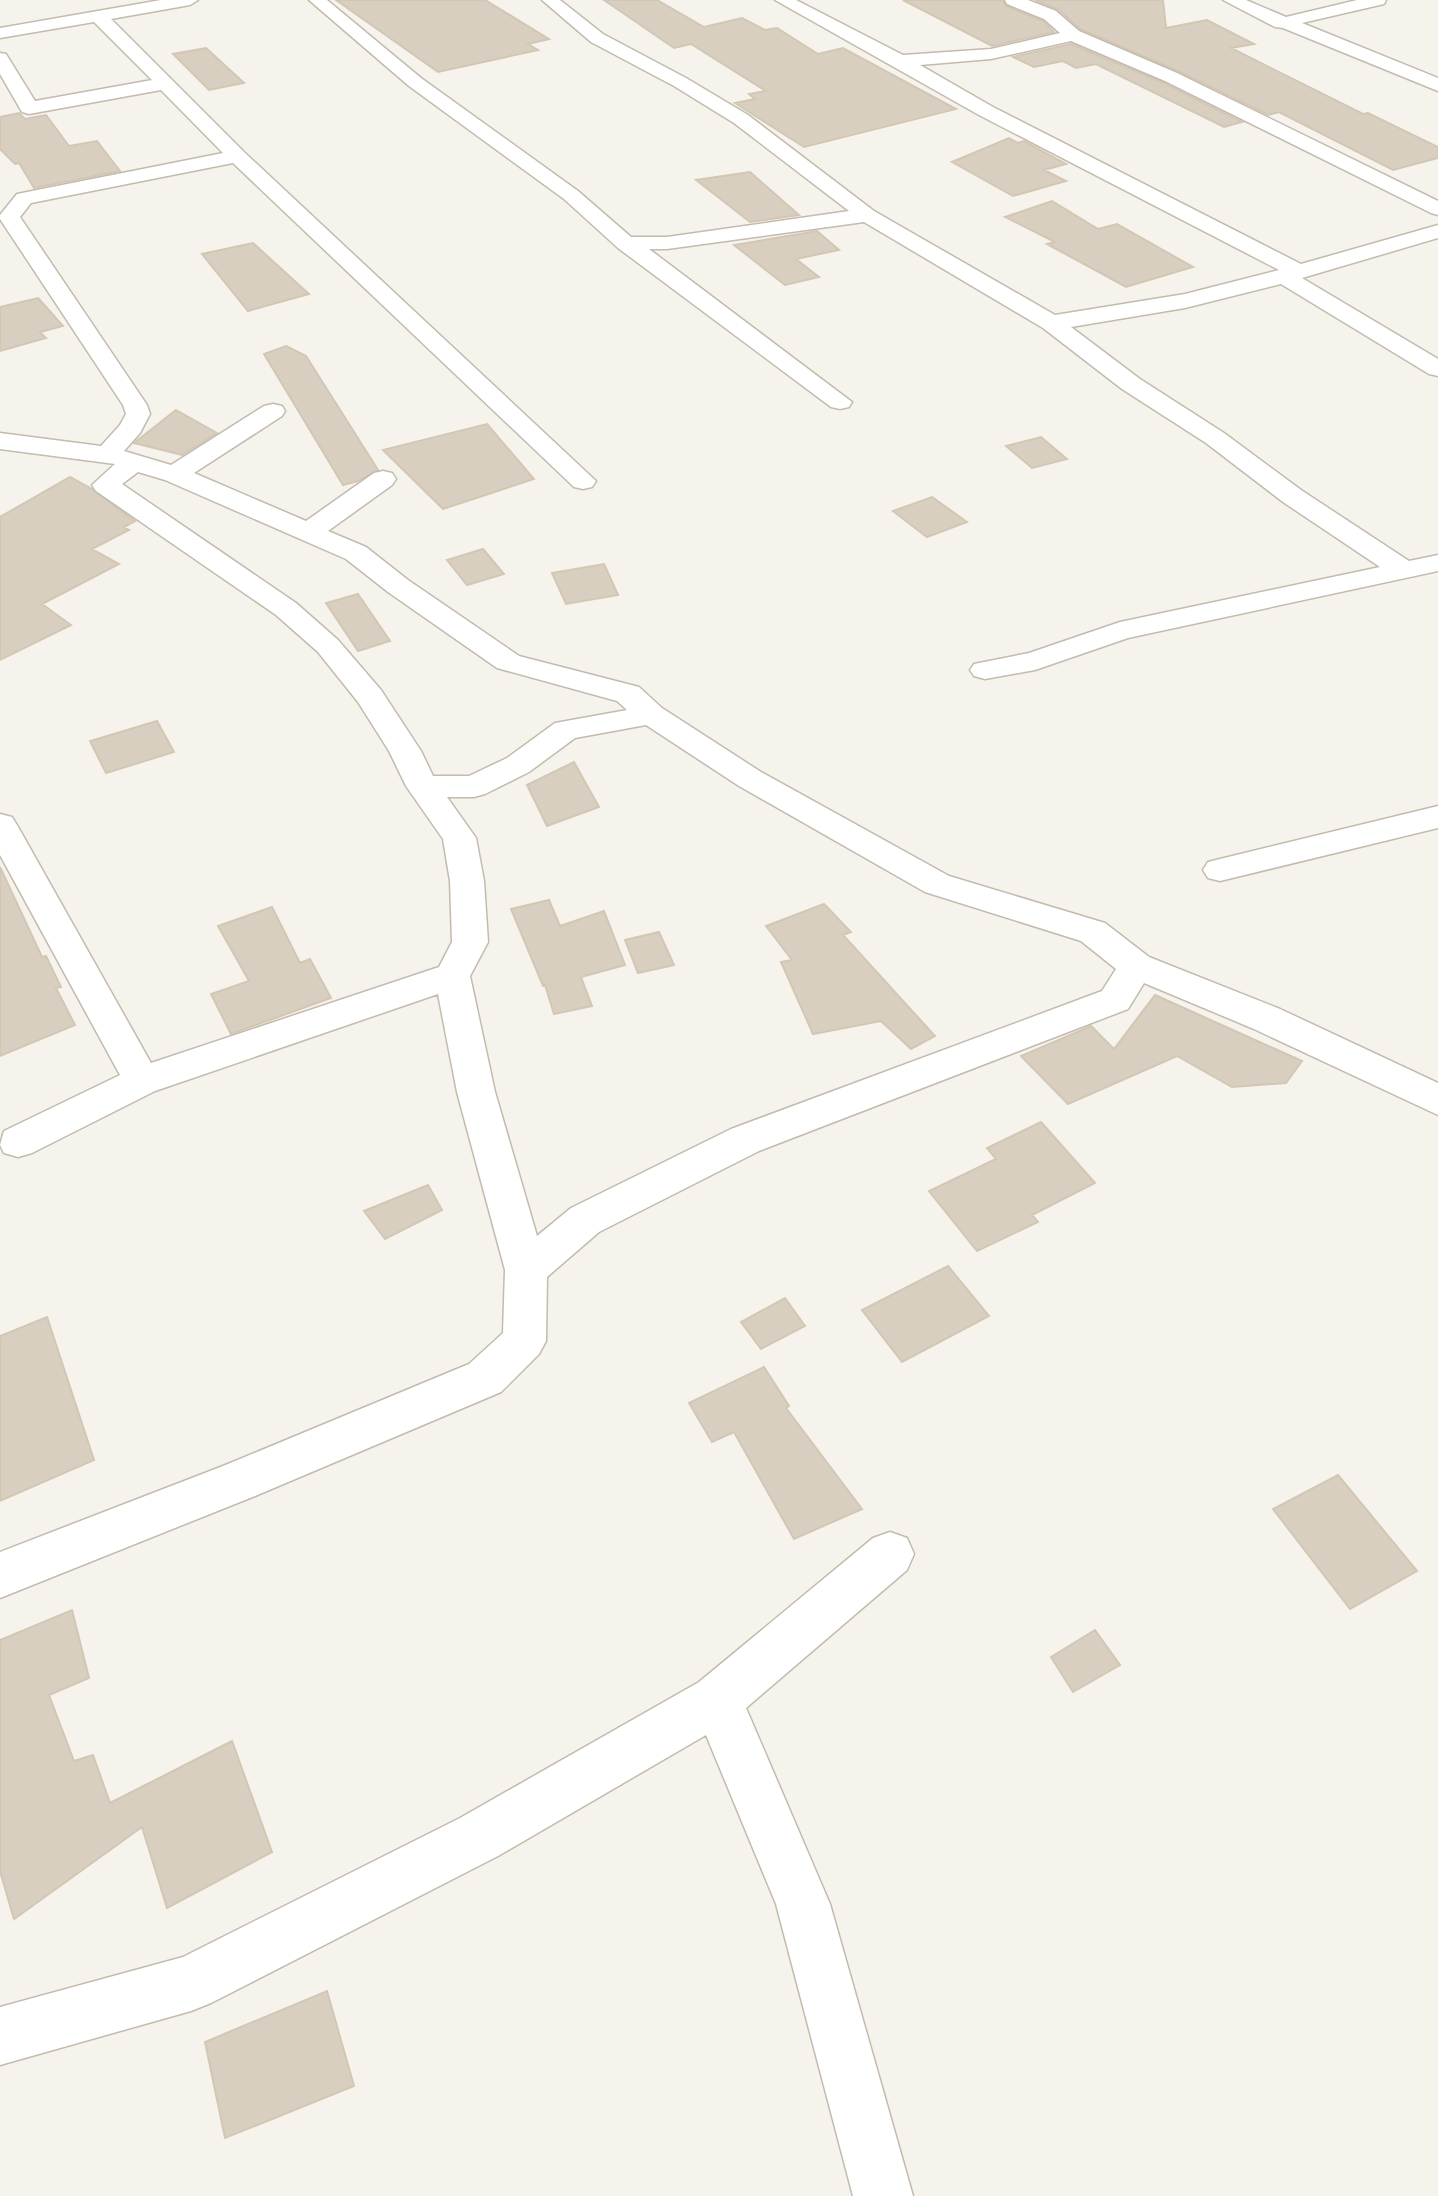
<svg xmlns="http://www.w3.org/2000/svg" width="1438" height="2196" viewBox="0 0 1438 2196" font-family="'Source Sans 3',sans-serif">
	<style>
		.building { fill: #d8cfc1; stroke: #d3c7b4; stroke-width: 2 }
		.lines { fill: none; stroke-linecap: round; stroke-linejoin: round }
		.minor-casing { stroke: #c2bbae; stroke-width: 3 }
		.minor { fill: #fff; fill-rule: evenodd }
	</style>
	<rect width="100%" height="100%" fill="#f6f3ec"/>
	<path class="building" d="M336,0H485L549,39L528,44L538,50L438,72Z
		M604,0H657L704,27L742,18L765,30L777,28L818,54L843,48L956,109L804,147L735,103L755,99L749,94L766,91L691,44L674,48Z
		M903,0H1003L1006,6L1043,21L1054,32L992,46Z
		M1035,0H1163L1166,28L1207,20L1254,44L1231,48L1363,114L1368,113L1438,147V158L1393,170L1279,112L1268,115L1178,71L1080,29L1058,9Z
		M1071,44L1164,83L1242,122L1224,127L1096,64L1076,68L1063,61L1034,67L1013,57Z
		M206,48L244,83L209,90L173,54Z
		M19,113L25,119L46,115L69,146L97,141L120,171L34,188L19,163L15,164L0,149V117Z
		M1009,138L1018,143L1024,141L1066,164L1044,170L1066,181L1013,196L952,162Z
		M750,172L799,215L750,222L696,180Z
		M1052,201L1098,229L1117,224L1193,267L1126,287L1047,244L1055,242L1005,217Z
		M817,231L839,250L796,259L819,277L785,285L734,245Z
		M253,243L309,294L248,311L202,254Z
		M38,298L63,326L40,332L46,338L0,351V307Z
		M286,346L306,356L378,470L358,481L343,485L264,354Z
		M176,410L217,433L182,455L134,443Z
		M487,424L534,479L443,509L383,450Z
		M1041,437L1067,459L1032,468L1006,446Z
		M70,477L92,489L135,521L124,527L129,530L92,549L119,564L42,604L71,625L0,660V517Z
		M932,497L967,522L927,537L893,511Z
		M483,549L504,574L467,585L447,560Z
		M604,564L618,595L566,604L552,573Z
		M358,594L390,641L358,651L326,603Z
		M157,721L174,752L106,773L90,741Z
		M574,762L599,807L547,826L527,785Z
		M0,867L42,957L46,956L61,987L56,988L75,1025L0,1056Z
		M549,900L560,926L604,911L625,965L581,977L592,1006L554,1014L545,985L543,986L511,909Z
		M824,904L851,932L843,935L935,1036L911,1049L881,1021L813,1034L781,962L792,960L766,926Z
		M272,907L300,963L310,959L331,998L231,1034L211,994L249,981L218,926Z
		M659,932L674,965L638,973L625,940Z
		M1155,995L1302,1061L1286,1083L1232,1087L1177,1056L1068,1104L1021,1056L1091,1026L1114,1049Z
		M1041,1122L1095,1183L1032,1215L1038,1222L977,1251L929,1191L996,1159L987,1148Z
		M428,1185L442,1210L385,1239L364,1211Z
		M948,1266L989,1316L902,1362L862,1310Z
		M785,1298L805,1326L761,1349L741,1322Z
		M47,1317L94,1460L0,1501V1336Z
		M764,1367L789,1406L786,1408L862,1509L794,1539L734,1432L712,1442L689,1403Z
		M1338,1475L1417,1571L1350,1609L1273,1509Z
		M72,1610L89,1678L49,1695L74,1761L93,1755L110,1803L232,1741L272,1852L167,1908L142,1827L14,1919L0,1871V1640Z
		M1095,1630L1120,1665L1073,1692L1051,1657Z
		M327,1991L354,2086L225,2138L205,2042Z"/>
	<g class="lines">
		<g class="minor-casing">
			<path id="minor" d="M161,0H198L190,5L111,19L244,152L596,481L592,487L583,489L574,487L233,163L31,203L20,217L147,405L150,414L140,433L124,451L171,465L264,406L273,404L282,406L285,411L282,416L194,473L306,521L374,473L383,471L392,473L396,479L392,485L328,531L366,547L408,580L519,656L639,687L662,708L761,772L949,876L1105,923L1149,957L1280,1009L1438,1083V1115L1254,1029L1144,983L1128,1009L759,1151L599,1232L547,1277L546,1341L539,1354L501,1392L255,1496L0,1598V1552L223,1466L469,1364L503,1333L505,1270L457,1092L438,994L155,1091L32,1153L18,1157L4,1153L0,1145L4,1131L120,1075L0,855V814L12,817L17,825L151,1063L439,967L452,942L450,881L443,839L406,786L389,751L358,702L318,652L276,615L96,491L92,485L115,464L0,449V433L101,446L120,425L126,414L123,405L0,219V215L17,194L223,153L161,90L29,114L22,112L0,74V53L6,54L35,101L152,80L94,22L0,38V28ZM138,472L165,480L346,559L388,592L497,668L617,701L627,710L555,723L507,758L469,776H433L421,751L381,690L338,640L296,603L122,484ZM646,725L739,786L925,892L1081,941L1116,969L1102,991L731,1129L571,1208L537,1236L495,1092L470,976L488,942L484,881L476,838L447,797H474L485,794L529,772L575,738Z
				M309,0H327L421,78L578,191L631,237H667L849,211L734,123L674,86L591,42L542,0H560L603,34L686,78L748,115L874,211L1055,315L1185,294L1279,270L979,115L775,0H796L903,55L991,49L1060,33L1044,19L1007,4L1005,0H1028L1056,11L1079,31L1177,73L1438,201V215L1431,213L1165,81L1071,41L991,59L920,65L993,107L1301,264L1438,225V238L1302,278L1438,359V376L1429,374L1281,284L1185,308L1071,327L1140,379L1224,433L1301,490L1409,561L1438,555V571L1128,638L1035,670L985,679L974,676L970,670L974,664L1029,653L1120,622L1380,567L1283,502L1206,443L1122,389L1043,328L864,222L667,249H649L852,402L849,407L840,409L831,407L618,248L564,199L409,86Z
				M1223,0H1246L1286,17L1357,0H1386L1384,4L1302,23L1438,78V91L1283,28L1275,27Z
				M1438,806V828L1220,881L1208,878L1203,870L1208,862L1220,859Z
				M890,1532L907,1538L914,1554L907,1570L746,1708L830,1904L913,2196H853L776,1904L706,1735L498,1856L211,2003L191,2011L0,2065V2007L183,1957L460,1818L699,1682L873,1538Z"/>
		</g>
		<use href="#minor" class="minor"/>
	</g>
</svg>
